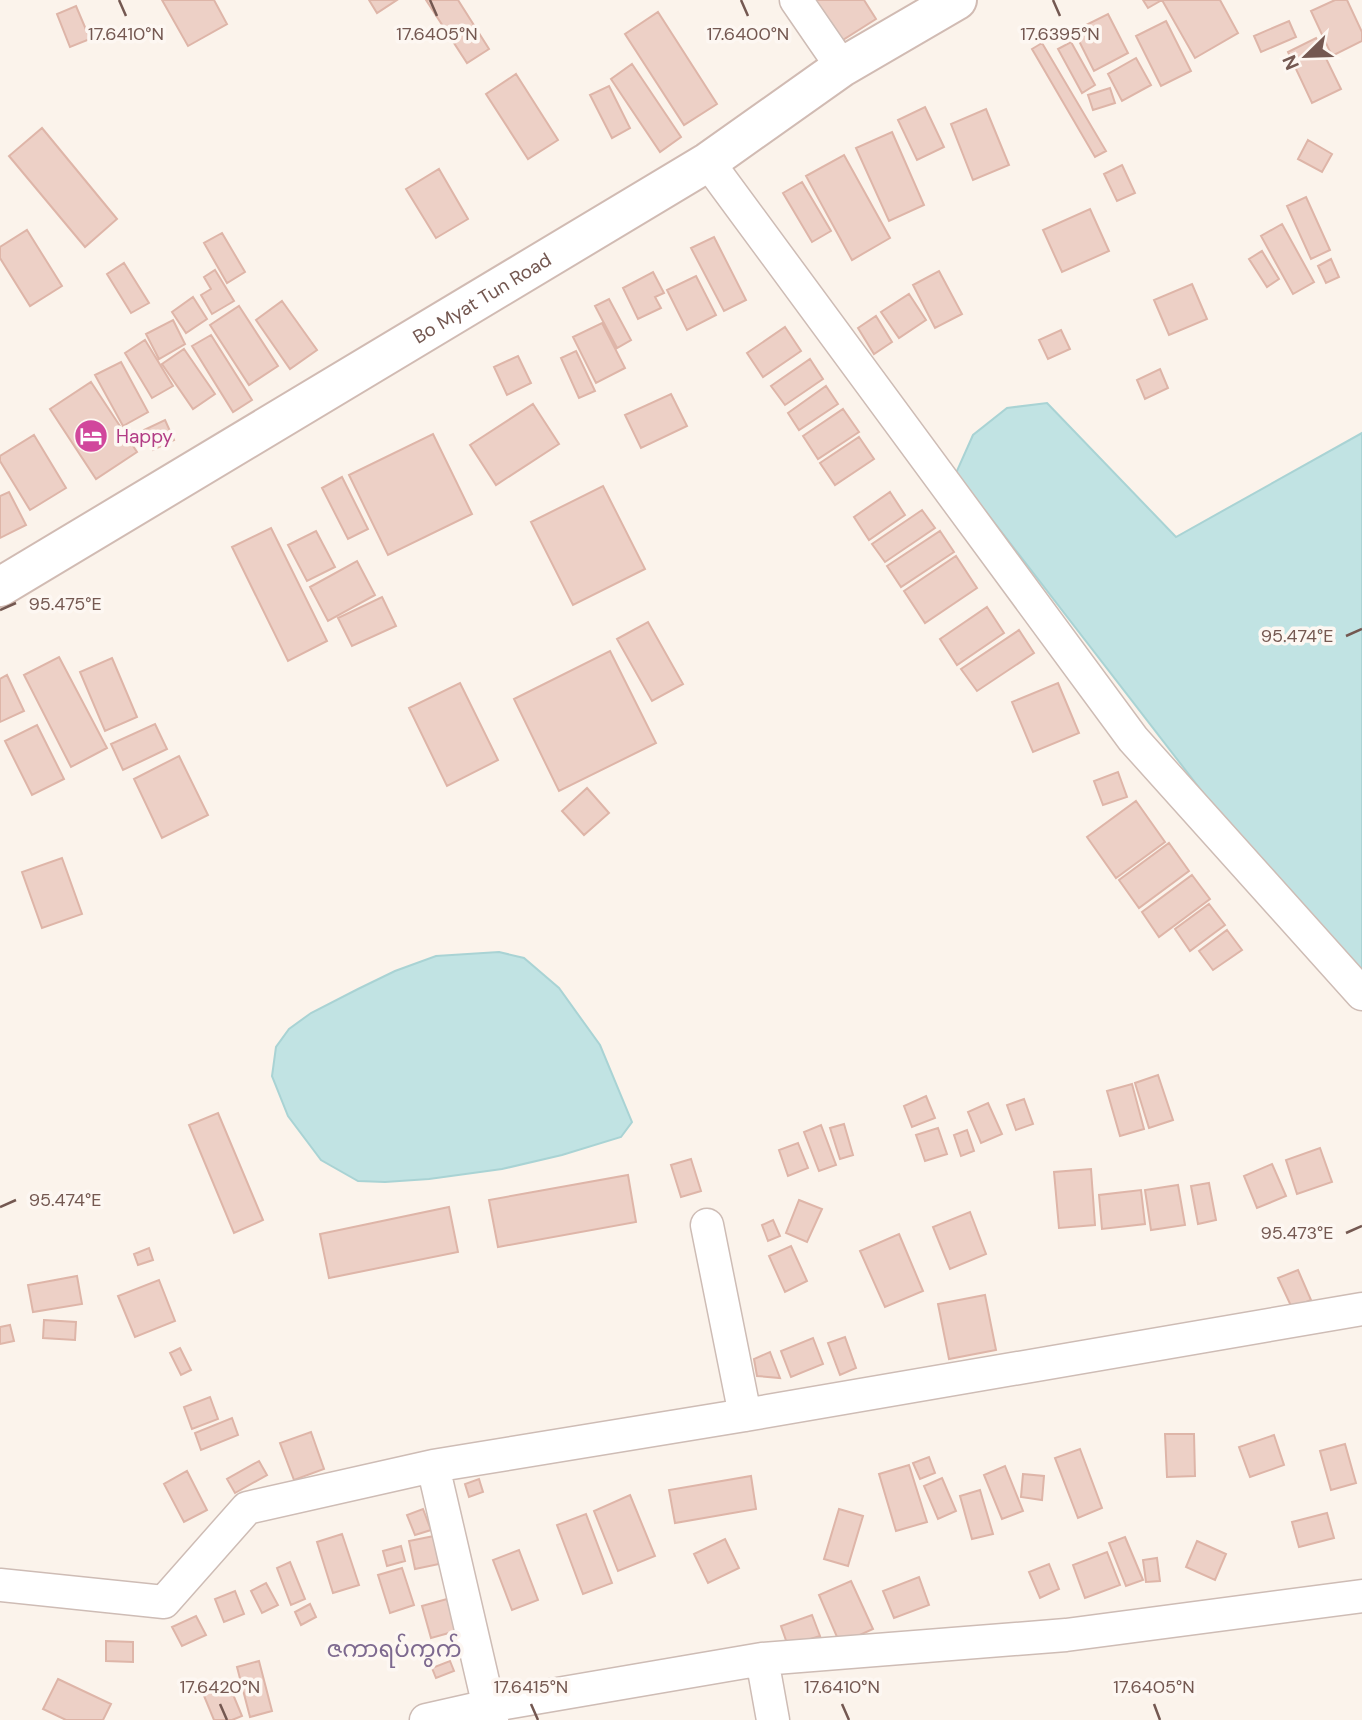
<svg xmlns="http://www.w3.org/2000/svg" width="1362" height="1720" viewBox="0 0 1362 1720" font-family="'DM Sans','Noto Sans Myanmar',sans-serif">
	<style>
		.water { fill: #c1e3e3; stroke: #a9d3d4; stroke-width: 2 }
		.building { fill: #edd0c6; stroke: #deb5a8; stroke-width: 2 }
		.lines { fill: none; stroke-linecap: round; stroke-linejoin: round }
		.minor-casing { stroke: #cebcb5; stroke-width: 35 }
		.secondary-casing { stroke: #d1bbb3; stroke-width: 42 }
		.minor { stroke: #fff; stroke-width: 32 }
		.secondary { stroke: #fff; stroke-width: 38 }
		.ticks { fill: none; stroke: #745851; stroke-width: 2.5 }
		.labels { text-anchor: middle; dominant-baseline: central; stroke-width: 7; stroke-linejoin: round; paint-order: stroke }
		.street-label { font-size: 19px; fill: #745851; stroke: #fdf7f2 }
		.hotel-label { font-size: 19px; fill: #b23c85; stroke: #fdf7f2; text-anchor: start }
		.quarter-label { font-size: 23px; fill: #7d698f; stroke: #fdf7f2 }
		.ticks-label { font-size: 18px; text-anchor: middle; fill: #745851; stroke: #fdf7f2; stroke-width: 7; stroke-linejoin: round; paint-order: stroke }
	</style>
	<rect width="100%" height="100%" fill="#fbf3eb"/>
	<path class="water" d="M1047,403L1176,537L1362,433V980L1309,930L956,473L973,435L1007,408Z
		M499,952L524,958L559,988L600,1045L632,1122L621,1137L562,1155L502,1169L429,1179L385,1182L358,1181L321,1160L288,1116L272,1076L276,1047L289,1029L311,1013L358,989L395,971L436,956Z"/>
	<path class="building" d="M162,0H214L227,24L188,46Z
		M369,0H397L377,13Z
		M426,0H458L489,49L467,63Z
		M811,0H864L876,19L838,43Z
		M1143,0H1220L1238,33L1195,58L1162,0L1148,8Z
		M1335,0H1347L1362,32V41L1332,56L1311,11Z
		M76,6L90,39L70,47L57,14Z
		M658,12L717,104L684,125L625,34Z
		M1108,14L1128,53L1094,71L1074,31Z
		M1166,21L1191,71L1161,86L1136,36Z
		M1289,21L1296,37L1261,52L1254,36Z
		M1316,38L1341,89L1312,103L1288,52Z
		M1071,42L1095,85L1082,93L1058,49Z
		M1042,43L1106,151L1095,157L1032,49Z
		M1136,58L1151,85L1122,101L1108,74Z
		M632,64L681,137L660,152L611,79Z
		M516,74L558,140L528,159L486,94Z
		M609,86L630,128L612,138L590,95Z
		M1110,88L1115,103L1093,110L1088,95Z
		M925,107L944,147L917,160L898,120Z
		M986,109L1009,165L973,180L951,124Z
		M42,128L117,219L85,247L9,156Z
		M892,132L924,205L889,221L856,148Z
		M1308,140L1332,154L1322,172L1298,159Z
		M844,155L890,238L852,260L806,176Z
		M1122,165L1135,193L1117,201L1104,174Z
		M439,169L468,219L436,238L406,189Z
		M802,182L831,231L812,242L783,193Z
		M1306,197L1330,250L1311,259L1287,206Z
		M1090,209L1109,251L1062,272L1043,230Z
		M1282,224L1314,282L1293,294L1261,236Z
		M27,230L62,286L30,306L0,258V247Z
		M222,233L245,272L227,283L204,243Z
		M714,237L746,300L724,311L691,248Z
		M1262,251L1279,279L1267,287L1249,259Z
		M1331,259L1339,277L1326,283L1318,266Z
		M124,263L149,303L131,313L107,274Z
		M215,270L234,301L212,314L201,295L211,289L204,277Z
		M939,271L962,314L935,328L913,285Z
		M653,272L664,293L655,297L661,308L638,319L623,288Z
		M696,276L716,315L687,330L667,290Z
		M1192,284L1207,319L1169,335L1154,300Z
		M909,294L926,320L899,338L881,312Z
		M193,297L207,319L186,333L172,312Z
		M609,299L631,340L617,348L595,306Z
		M282,301L317,350L290,369L256,320Z
		M239,306L278,366L249,385L210,325Z
		M876,316L892,342L874,354L858,328Z
		M173,320L185,344L159,359L146,334Z
		M602,323L625,368L596,383L573,337Z
		M785,327L801,351L763,377L747,353Z
		M1061,330L1070,349L1048,359L1039,340Z
		M211,335L252,400L233,412L192,346Z
		M145,340L173,386L152,398L125,353Z
		M184,349L215,394L193,409L162,364Z
		M576,351L595,391L579,398L561,358Z
		M518,356L531,383L507,395L494,367Z
		M810,359L823,379L785,405L771,386Z
		M121,362L148,412L123,426L95,375Z
		M1160,369L1168,388L1145,399L1137,380Z
		M91,382L137,452L96,479L50,409Z
		M826,386L838,404L799,430L788,413Z
		M671,394L687,426L641,448L625,415Z
		M533,404L559,444L496,485L470,445Z
		M843,409L859,432L818,459L803,436Z
		M165,420L174,440L153,450L144,430Z
		M433,434L472,514L388,555L349,475Z
		M34,435L66,488L30,510L0,461V456Z
		M859,437L874,459L835,485L820,463Z
		M342,477L368,529L348,539L322,488Z
		M603,486L645,569L573,605L531,522Z
		M9,492L26,525L0,538V496Z
		M890,492L905,515L869,540L854,517Z
		M922,510L935,528L885,562L872,544Z
		M271,528L327,641L288,661L232,547Z
		M316,531L335,567L307,581L288,545Z
		M940,531L954,552L901,587L887,566Z
		M956,556L977,588L925,623L904,591Z
		M357,561L375,595L328,621L310,587Z
		M382,597L396,626L352,646L338,618Z
		M987,607L1004,633L957,665L940,639Z
		M648,622L683,684L652,701L617,639Z
		M1019,630L1034,653L977,691L961,669Z
		M610,651L656,743L559,791L514,699Z
		M59,657L107,748L71,767L24,675Z
		M112,658L137,717L105,731L80,672Z
		M7,675L24,711L0,722V679Z
		M460,683L498,760L447,786L409,708Z
		M1058,683L1079,733L1033,752L1012,702Z
		M155,724L167,749L123,770L111,744Z
		M37,725L64,779L32,795L5,741Z
		M179,756L208,815L162,838L134,779Z
		M1118,772L1127,797L1103,805L1094,781Z
		M587,788L609,813L584,835L562,811Z
		M1136,801L1165,842L1116,878L1087,837Z
		M1169,843L1189,871L1139,908L1119,880Z
		M62,858L82,914L42,928L22,872Z
		M1192,875L1210,899L1159,937L1142,912Z
		M1209,904L1225,925L1190,951L1175,929Z
		M1227,930L1242,950L1213,970L1199,951Z
		M1158,1075L1173,1120L1149,1128L1135,1083Z
		M1132,1084L1144,1129L1120,1136L1107,1091Z
		M926,1096L935,1118L912,1127L904,1106Z
		M1024,1099L1033,1124L1016,1130L1007,1105Z
		M988,1103L1002,1134L981,1143L968,1112Z
		M218,1113L263,1220L234,1233L189,1125Z
		M844,1124L853,1155L840,1159L830,1128Z
		M821,1125L836,1165L819,1171L804,1132Z
		M938,1128L947,1154L925,1161L916,1135Z
		M967,1130L974,1151L961,1156L954,1135Z
		M798,1143L808,1168L788,1176L779,1150Z
		M1320,1148L1332,1182L1297,1194L1286,1160Z
		M691,1159L701,1191L681,1197L671,1165Z
		M1272,1164L1286,1196L1257,1208L1244,1176Z
		M1091,1169L1095,1225L1059,1228L1054,1172Z
		M628,1175L636,1222L498,1247L489,1200Z
		M1209,1183L1216,1220L1198,1224L1191,1186Z
		M1178,1185L1185,1225L1151,1230L1145,1190Z
		M1141,1190L1145,1224L1102,1229L1099,1195Z
		M799,1200L822,1209L807,1242L786,1233Z
		M449,1207L458,1252L329,1278L320,1234Z
		M970,1212L986,1254L950,1269L933,1227Z
		M773,1220L780,1236L768,1241L762,1225Z
		M899,1234L923,1291L885,1307L860,1251Z
		M791,1246L807,1281L785,1292L769,1256Z
		M149,1248L153,1260L138,1265L134,1254Z
		M1298,1270L1311,1300L1292,1308L1278,1278Z
		M77,1276L82,1304L33,1312L28,1285Z
		M159,1280L175,1321L135,1337L118,1296Z
		M985,1295L996,1350L949,1359L938,1304Z
		M44,1320L76,1322L75,1340L43,1338Z
		M10,1325L14,1341L0,1344V1327Z
		M845,1337L856,1368L840,1375L828,1343Z
		M813,1338L823,1364L791,1377L781,1351Z
		M180,1348L191,1370L181,1375L170,1353Z
		M770,1352L780,1378L757,1376L754,1359Z
		M210,1397L218,1419L192,1429L184,1407Z
		M232,1418L238,1435L201,1450L195,1433Z
		M311,1432L324,1469L294,1480L280,1443Z
		M1165,1434H1194L1195,1476L1167,1477Z
		M1274,1435L1284,1465L1250,1477L1239,1447Z
		M1345,1444L1356,1483L1331,1490L1320,1451Z
		M1080,1449L1102,1508L1078,1518L1055,1458Z
		M929,1457L935,1473L920,1479L913,1463Z
		M259,1461L267,1475L235,1493L227,1479Z
		M909,1465L927,1522L896,1531L879,1474Z
		M1005,1466L1023,1511L1002,1519L984,1475Z
		M187,1471L207,1510L184,1522L164,1484Z
		M1023,1474L1044,1476L1042,1500L1021,1497Z
		M751,1476L756,1509L675,1523L669,1490Z
		M942,1478L956,1511L938,1519L924,1486Z
		M479,1479L483,1492L469,1497L465,1484Z
		M980,1490L993,1534L972,1539L960,1496Z
		M630,1495L655,1556L618,1571L594,1511Z
		M423,1509L431,1530L415,1535L407,1515Z
		M839,1509L863,1516L848,1566L824,1559Z
		M1327,1513L1334,1538L1299,1547L1292,1522Z
		M586,1514L612,1583L583,1594L557,1525Z
		M342,1534L359,1585L333,1593L317,1542Z
		M434,1536L439,1564L415,1569L409,1541Z
		M1125,1537L1143,1580L1126,1586L1109,1543Z
		M725,1539L739,1568L708,1583L694,1554Z
		M1197,1541L1226,1554L1215,1580L1186,1567Z
		M401,1546L405,1561L387,1566L383,1551Z
		M519,1550L538,1600L512,1610L493,1560Z
		M1107,1552L1120,1585L1085,1598L1073,1565Z
		M1157,1558L1160,1581L1146,1582L1143,1560Z
		M290,1562L305,1599L291,1605L277,1568Z
		M1049,1564L1059,1589L1040,1598L1029,1572Z
		M402,1568L414,1605L390,1613L378,1575Z
		M919,1577L929,1605L894,1618L883,1591Z
		M851,1581L873,1629L840,1644L819,1595Z
		M266,1583L278,1605L262,1613L251,1591Z
		M235,1591L244,1614L224,1622L215,1599Z
		M447,1599L456,1631L431,1638L422,1606Z
		M310,1604L316,1617L301,1625L295,1612Z
		M812,1615L820,1636L788,1646L781,1626Z
		M196,1616L206,1635L182,1646L172,1627Z
		M106,1641L133,1642V1662L106,1661Z
		M259,1661L272,1711L250,1717L237,1667Z
		M450,1661L454,1671L436,1678L432,1668Z
		M58,1679L111,1704L103,1720H66L43,1709Z
		M227,1680L242,1716L232,1720H214L202,1691Z"/>
	<g class="lines">
		<g class="minor-casing">
			<path id="minor" d="M796,0L842,67
				M708,162L1133,739L1362,994
				M707,1225L745,1415
				M433,1466L492,1720
				M0,1585L164,1602L247,1508L433,1466L745,1415L1362,1309
				M762,1659L773,1720
				M426,1720L488,1706L762,1659L1066,1635L1362,1596"/>
		</g>
		<g class="secondary-casing">
			<g id="secondary">
				<path id="s1" d="M0,587L708,162L842,67L957,0"/>
			</g>
		</g>
		<use href="#minor" class="minor"/>
		<use href="#secondary" class="secondary"/>
	</g>
	<path class="ticks" d="M119,0L126,16M430,0L437,16M741,0L748,16M1053,0L1060,16M0,610L16,603M1346,636L1362,629M0,1207L16,1200M1346,1233L1362,1226M220,1704L227,1720M531,1704L538,1720M842,1704L849,1720M1154,1704L1160,1720"/>
	<defs>
		<g id="hotel-disc" transform="scale(1.75)"><circle r="9.5" fill="#d1479c" stroke="#fdf7f2"/><path d="M-6-4.5h1.5V1H6V5H4.5V3h-9V5H-6ZM-4 0a1.8 1.8 0 1 1 3.6 0ZM.5 0V-2.5h3Q6-2.5 6 0Z" fill="#fff"/></g>
	</defs>
	<g fill-rule="evenodd">
		<use href="#hotel-disc" x="91" y="436"/>
	</g>
	<g class="labels">
		<g class="street-label">
			<text stroke="none"><textPath href="#s1" startOffset="562">Bo Myat Tun Road</textPath></text>
		</g>
		<g class="hotel-label">
			<text x="116" y="436">Happy</text>
		</g>
		<g class="quarter-label">
			<text x="394" y="1649">ဇကာရပ်ကွက်</text>
		</g>
	</g>
	<g class="ticks-label">
		<text x="126" y="40">17.6410°N</text>
		<text x="437" y="40">17.6405°N</text>
		<text x="748" y="40">17.6400°N</text>
		<text x="1060" y="40">17.6395°N</text>
		<text x="65" y="610">95.475°E</text>
		<text x="1297" y="642">95.474°E</text>
		<text x="65" y="1206">95.474°E</text>
		<text x="1297" y="1239">95.473°E</text>
		<text x="220" y="1693">17.6420°N</text>
		<text x="531" y="1693">17.6415°N</text>
		<text x="842" y="1693">17.6410°N</text>
		<text x="1154" y="1693">17.6405°N</text>
	</g>
	<g transform="translate(1306 56) rotate(247)" stroke="#fdf7f2" stroke-width="5" paint-order="stroke">
	<path d="M0-5L12 26L0 18L-12 26Z" fill="#745851"/>
	<text y="-10" font-size="19" font-weight="bold" text-anchor="middle" fill="#745851">N</text>
	</g>
</svg>
